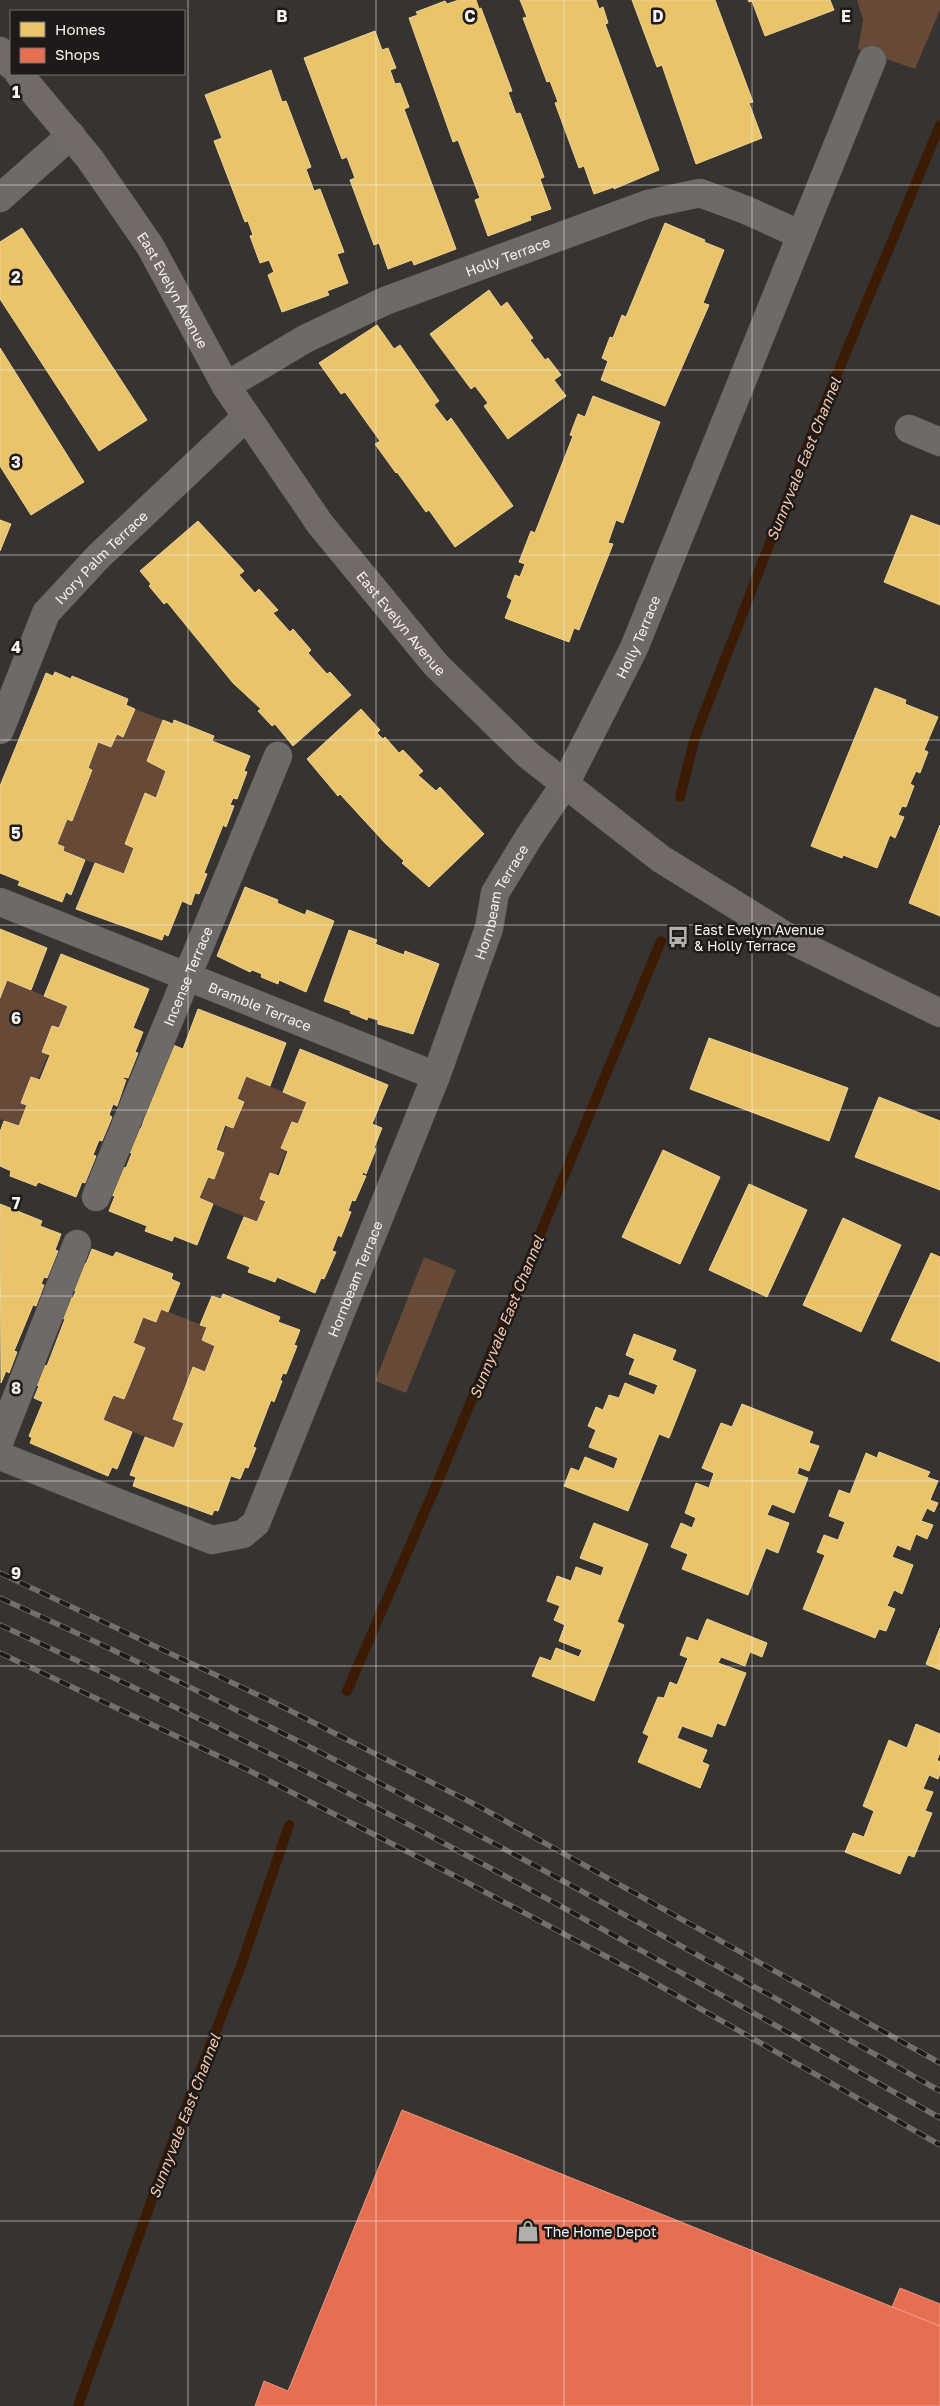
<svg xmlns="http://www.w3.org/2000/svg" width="940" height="2406" viewBox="0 0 940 2406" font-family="'Golos Text',sans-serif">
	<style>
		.green { fill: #664936 }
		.homes { fill: #e9c46a; stroke: #edd292 }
		.shops { fill: #e76f51; stroke: #ec9681 }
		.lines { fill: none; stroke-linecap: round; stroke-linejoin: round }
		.stream { stroke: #3b1b04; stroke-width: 10 }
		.minor-casing { stroke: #514f4d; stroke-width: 29 }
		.major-casing { stroke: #514f4d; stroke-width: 29 }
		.minor { stroke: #6d6a68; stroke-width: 28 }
		.major { stroke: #716a66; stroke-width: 28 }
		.rail-casing { stroke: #726f6d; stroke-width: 5.5 }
		.rail { stroke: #1d1a19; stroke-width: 4; stroke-dasharray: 11; stroke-linecap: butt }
		.grid { fill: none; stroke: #f6f2f0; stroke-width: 1; stroke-opacity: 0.55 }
		.labels { text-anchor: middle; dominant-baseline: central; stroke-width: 5; stroke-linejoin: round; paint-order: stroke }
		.street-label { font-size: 14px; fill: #f6f2f0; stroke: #1d1a19 }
		.poi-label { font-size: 14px; fill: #f6f2f0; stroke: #1d1a19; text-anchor: start }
		.water-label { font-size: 15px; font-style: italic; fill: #f8c9ac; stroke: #1d1a19 }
		.grid-label { font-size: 16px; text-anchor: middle; font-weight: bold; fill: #f6f2f0; stroke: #1d1a19; stroke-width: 5; stroke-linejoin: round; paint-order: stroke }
	</style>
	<rect width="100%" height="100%" fill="#363331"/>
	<path class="green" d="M857,0H940V10L915,69L858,49L863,20Z
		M135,709L163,720L147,761L166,771L124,874L55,849L98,742L111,747L117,734L123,737Z
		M7,980L68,1006L19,1126L0,1119V998Z
		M246,1076L307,1102L257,1222L199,1198Z
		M424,1257L456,1270L406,1393L375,1381Z
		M161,1309L207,1327L202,1340L215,1346L174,1448L103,1420L143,1317L156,1322Z"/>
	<path class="homes" d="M459,0H476L479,9L481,8L512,91L508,92L516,114L520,113L544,177L540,179L551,209L530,216L531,220L488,236L475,200L480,198L458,140L453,142L409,18L418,15L416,12L445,1L447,4Z
		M520,0H596L599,9L603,7L608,23L605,24L659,170L614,189V187L594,194L584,166L579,168L555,103L558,102L550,81L547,82L523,18L527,17Z
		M632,0H715L753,102L749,103L762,138L696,164L662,65L657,67Z
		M748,0H830L834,10L765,36L752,1L749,2Z
		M375,31L382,50L388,48L396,68L390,70L395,84L400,83L409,107L404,109L456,249L414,265L412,260L388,269L379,243L374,245L350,180L355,178L347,157L342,159L304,58Z
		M271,70L282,102L286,101L311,167L306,169L314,191L320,189L344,252L337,254L348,283L327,291L329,295L282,312L268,275L274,272L269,260L260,263L250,236L253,235L248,221L245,222L214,141L222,138L205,95Z
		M665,223L705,240L704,242L724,250L703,303L709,305L665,406L601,380L608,361L602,358L610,337L613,338L622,315L626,317Z
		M22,228L147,420L99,451L0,299V242Z
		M489,290L501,307L507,302L533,338L530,340L545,360L548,358L561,375L554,380L566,396L508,439L484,406L488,403L475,386L471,389L430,334Z
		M377,325L394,349L400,345L439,401L434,405L447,422L451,418L513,506L455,547L429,510L426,512L397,472L396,473L375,444L380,441L345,392L341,394L319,363Z
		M0,348L84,482L31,515L0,466Z
		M593,396L660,422L623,523L616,520L608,543L613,544L579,630L574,628L569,642L505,618L512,600L507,597L515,575L520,577L525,564L519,562L531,531L535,533L573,436L570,435L578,414L585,417Z
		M911,515L940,526V605L884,582Z
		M0,520L11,524L0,551Z
		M198,521L244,571L239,575L255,593L259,589L278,610L273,613L290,632L293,629L311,650L308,653L327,674L330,672L351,695L293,746L275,724L272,726L258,711L261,709L233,683L167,602L164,604L149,586L151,584L140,571Z
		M55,672L71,679L72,676L128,699L126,705L135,709L123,737L117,734L111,747L98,742L88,768L92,770L72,821L67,819L57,844L64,847L63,851L85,860L71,895L66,892L62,902L18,885L20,881L0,873V786L46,673L53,676Z
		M875,688L906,700L905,704L938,717L924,750L928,752L920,773L916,771L910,784L914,786L906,807L902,806L898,815L904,817L895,838L890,835L877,868L843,855L842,858L811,846Z
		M361,709L380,730L377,733L383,739L385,737L399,753L403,750L423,771L418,775L436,791L440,787L484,834L429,887L402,863L404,861L385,843L340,794L338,796L307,759Z
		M163,720L173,724L174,720L214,736L212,741L250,756L244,771L247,772L237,799L233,798L230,805L234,806L226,827L223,825L204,873L207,874L199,894L195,893L191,905L182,901L168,936L164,934L162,940L76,909L95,863L124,874L134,848L125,844L145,793L156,798L166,771L147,761Z
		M940,825V916L909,903Z
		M245,887L278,900L277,903L305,915L307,910L334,921L306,992L279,980L278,984L261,977L262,974L252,970L250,972L217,956Z
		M0,929L47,948L31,990L7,980L0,998Z
		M349,930L377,940L375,944L404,955L405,951L439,964L413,1034L378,1024V1020L368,1017L367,1020L350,1013L351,1011L324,1001Z
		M61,954L149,989L133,1028L143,1032L135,1052L138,1053L128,1078L124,1077L123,1079L126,1080L117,1106L113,1104L109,1115L112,1117L102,1141L99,1140L93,1155L96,1156L85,1183L82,1182L76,1197L38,1182L36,1186L10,1176L11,1171L0,1166V1132L4,1121L19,1126L27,1105L21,1103L31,1077L40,1080L50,1055L42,1052L52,1026L59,1028L68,1006L44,996Z
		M198,1009L286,1043L270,1086L246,1076L237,1099L244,1102L233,1128L225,1125L216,1150L224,1153L214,1179L208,1177L199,1198L213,1204L197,1245L174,1236L172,1241L145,1231L147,1226L109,1211L115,1196L111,1195L122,1167L126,1168L132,1153L128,1152L138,1127L141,1129L145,1117L142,1116L152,1091L155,1093L156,1090L153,1089L173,1045L183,1049Z
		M709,1038L848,1088L829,1141L690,1089Z
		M300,1049L388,1085L372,1124L382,1128L374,1148L376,1149L366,1174L363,1172L362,1175L366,1176L355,1201L352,1200L348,1211L351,1212L341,1237L338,1235L332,1251L336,1252L324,1279L321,1278L315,1293L277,1277L275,1282L248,1272L250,1267L227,1258L244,1217L257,1222L266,1201L260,1199L270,1173L279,1176L288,1151L281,1148L292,1122L298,1124L307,1102L283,1092Z
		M879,1097L940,1121V1190L855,1157Z
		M663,1150L720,1177L680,1264L622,1237Z
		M749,1184L807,1210L767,1297L709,1270Z
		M0,1204L42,1221L40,1226L61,1234L55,1250L58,1251L47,1278L44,1277L41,1284L44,1285L36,1306L33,1305L14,1351L17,1352L9,1373L6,1371L1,1383Z
		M843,1218L901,1245L861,1332L803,1305Z
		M92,1249L113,1257L116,1252L173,1274L171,1279L180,1283L168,1312L161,1309L156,1322L143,1317L133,1343L145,1348L124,1399L113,1395L103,1420L132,1432L117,1469L112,1467L108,1476L30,1443L32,1438L29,1436L43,1402L34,1398L39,1386L36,1385L43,1365L47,1366L65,1319L61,1318L70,1297L73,1298L76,1291L72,1290L83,1263L86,1264Z
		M931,1253L940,1257V1362L891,1340Z
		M223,1294L280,1317L278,1322L300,1330L294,1345L297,1346L286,1374L283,1373L280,1380L282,1381L274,1402L271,1400L253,1447L256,1448L248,1468L245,1467L240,1479L231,1476L218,1511L214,1510L212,1515L133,1486L136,1477L130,1475L145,1437L174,1448L184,1423L173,1419L193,1367L205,1372L215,1346L202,1340L207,1327L200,1325L212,1296L221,1299Z
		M634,1334L676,1350L672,1360L696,1370L669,1438L659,1434L628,1511L564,1486L571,1468L579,1471L585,1457L614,1469L618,1458L589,1447L596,1430L588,1426L596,1407L603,1410L609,1395L619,1398L625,1383L654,1395L658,1385L629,1374L635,1359L626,1355Z
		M742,1404L813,1432L809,1443L819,1446L809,1471L799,1467L797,1474L808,1478L794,1513L772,1504L767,1515L789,1523L778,1553L766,1548L748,1595L682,1569L688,1554L671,1547L681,1523L692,1528L696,1518L685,1513L696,1483L709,1488L714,1473L702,1468L721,1423L732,1427Z
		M879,1452L930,1472L927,1477L938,1481L930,1500L938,1503L934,1512L927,1508L921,1521L933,1525L927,1539L916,1534L910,1550L897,1545L892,1557L913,1565L902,1594L894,1590L887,1606L895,1609L886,1631L879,1629L875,1638L803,1609L825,1555L817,1552L824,1535L838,1540L845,1522L829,1516L839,1490L850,1494L866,1453L877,1458Z
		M594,1523L648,1544L617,1622L624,1625L594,1701L532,1676L540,1657L551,1661L556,1648L579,1657L582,1650L559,1641L565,1625L554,1620L560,1606L547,1601L557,1576L571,1581L576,1567L601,1576L604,1567L580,1558Z
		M707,1619L767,1643L762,1657L750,1652L745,1666L721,1657L718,1663L746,1673L725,1726L717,1723L712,1737L682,1726L677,1738L707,1750L702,1762L709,1765L700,1788L638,1762L649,1736L643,1733L658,1697L664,1698L670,1682L677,1685L688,1658L680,1655L687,1637L698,1641Z
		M940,1628V1670L926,1664Z
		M916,1724L940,1734V1753L937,1760L940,1762V1774L938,1779L929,1775L923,1789L933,1792L925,1811L932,1813L914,1857L908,1855L900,1874L845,1852L853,1833L864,1837L874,1811L863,1806L889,1740L907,1748Z"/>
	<path class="shops" d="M402,2110L940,2326V2406H255L264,2381L288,2391Z
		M900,2288L940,2304V2326L892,2307Z"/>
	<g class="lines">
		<path class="stream" d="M680,797L695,737L808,444L940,125
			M347,1691L441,1474L661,941
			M78,2406L171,2146L241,1966L289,1825"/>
		<g class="minor-casing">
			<g id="minor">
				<path d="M0,198L71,135"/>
				<path id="s1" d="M226,386L305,339L385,301L648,204L700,193L746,210L801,235"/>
				<path d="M909,429L940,442"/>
				<path id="s2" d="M0,730L46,613L98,557L246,417"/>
				<path id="s3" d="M0,902L436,1076"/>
				<path id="s4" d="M96,1197L278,756"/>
				<path d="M0,1440L77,1244"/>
				<path id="s5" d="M0,1456L212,1540L243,1534L256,1523L436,1076L489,928L495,893L529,837L565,784L634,648L872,60"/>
			</g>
		</g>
		<g class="major-casing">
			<g id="major">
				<path d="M0,51L11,65"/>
				<path id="s6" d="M19,74L90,159L150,246L226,386L320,524L436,665L528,755L661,859L797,943L940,1013"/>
			</g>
		</g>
		<use href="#minor" class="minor"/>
		<use href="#major" class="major"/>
		<g class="rail-casing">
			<path id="rail" d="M0,1573L273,1702L480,1807L940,2063
				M0,1598C323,1743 632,1917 940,2091
				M0,1625C157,1697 312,1772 464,1854C624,1939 782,2029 940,2118
				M0,1653L248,1770L455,1876L639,1974L940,2145"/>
		</g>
		<use href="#rail" class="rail"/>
	</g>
	<path class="grid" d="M188,0V2406M376,0V2406M564,0V2406M752,0V2406M0,185H940M0,370H940M0,555H940M0,740H940M0,925H940M0,1110H940M0,1296H940M0,1481H940M0,1666H940M0,1851H940M0,2036H940M0,2221H940"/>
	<defs>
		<g id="bus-bare" transform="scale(1.725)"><path d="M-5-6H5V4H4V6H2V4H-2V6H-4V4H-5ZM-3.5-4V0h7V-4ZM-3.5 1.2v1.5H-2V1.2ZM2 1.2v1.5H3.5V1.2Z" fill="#b3afad" stroke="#1d1a19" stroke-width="2.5" paint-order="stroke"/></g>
		<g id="shop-bare" transform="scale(1.725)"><path d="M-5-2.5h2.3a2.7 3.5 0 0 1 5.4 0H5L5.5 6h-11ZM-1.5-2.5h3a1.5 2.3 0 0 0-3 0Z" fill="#b3afad" stroke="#1d1a19" stroke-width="2.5" paint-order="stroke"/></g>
	</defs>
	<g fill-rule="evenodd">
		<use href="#bus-bare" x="678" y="937"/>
		<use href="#shop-bare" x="528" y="2231"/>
	</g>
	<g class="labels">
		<g class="street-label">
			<text stroke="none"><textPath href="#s1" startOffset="311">Holly Terrace</textPath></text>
			<text stroke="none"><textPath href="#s6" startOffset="266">East Evelyn Avenue</textPath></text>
			<text stroke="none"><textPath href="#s2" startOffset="204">Ivory Palm Terrace</textPath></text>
			<text stroke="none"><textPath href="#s6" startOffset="671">East Evelyn Avenue</textPath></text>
			<text stroke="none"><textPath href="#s5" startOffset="1245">Holly Terrace</textPath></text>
			<text stroke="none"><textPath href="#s5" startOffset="945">Hornbeam Terrace</textPath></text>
			<text stroke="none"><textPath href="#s4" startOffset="239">Incense Terrace</textPath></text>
			<text stroke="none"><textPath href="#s3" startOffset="280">Bramble Terrace</textPath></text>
			<text stroke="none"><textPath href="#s5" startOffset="540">Hornbeam Terrace</textPath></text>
		</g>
		<g class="poi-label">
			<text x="694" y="929">East Evelyn Avenue<tspan x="694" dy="16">&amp; Holly Terrace</tspan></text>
			<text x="544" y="2231">The Home Depot</text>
		</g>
		<g class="water-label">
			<text transform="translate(803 459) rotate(-68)">Sunnyvale East Channel</text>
			<text transform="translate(506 1317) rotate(-68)">Sunnyvale East Channel</text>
			<text transform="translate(184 2116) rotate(-69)">Sunnyvale East Channel</text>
		</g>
	</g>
	<g class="grid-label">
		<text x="282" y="22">B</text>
		<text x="470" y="22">C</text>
		<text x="658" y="22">D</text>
		<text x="846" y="22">E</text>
		<text x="16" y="98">1</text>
		<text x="16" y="283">2</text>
		<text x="16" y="468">3</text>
		<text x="16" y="653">4</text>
		<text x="16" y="839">5</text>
		<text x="16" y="1024">6</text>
		<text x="16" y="1209">7</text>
		<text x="16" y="1394">8</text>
		<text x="16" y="1579">9</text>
	</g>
	<rect x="10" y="10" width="175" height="65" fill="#1d1a19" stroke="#74706f"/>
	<rect x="20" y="22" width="25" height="15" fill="#e9c46a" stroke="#74706f"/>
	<text x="55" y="35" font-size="15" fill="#f6f2f0">Homes</text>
	<rect x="20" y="48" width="25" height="15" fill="#e76f51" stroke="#74706f"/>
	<text x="55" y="60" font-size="15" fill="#f6f2f0">Shops</text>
</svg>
